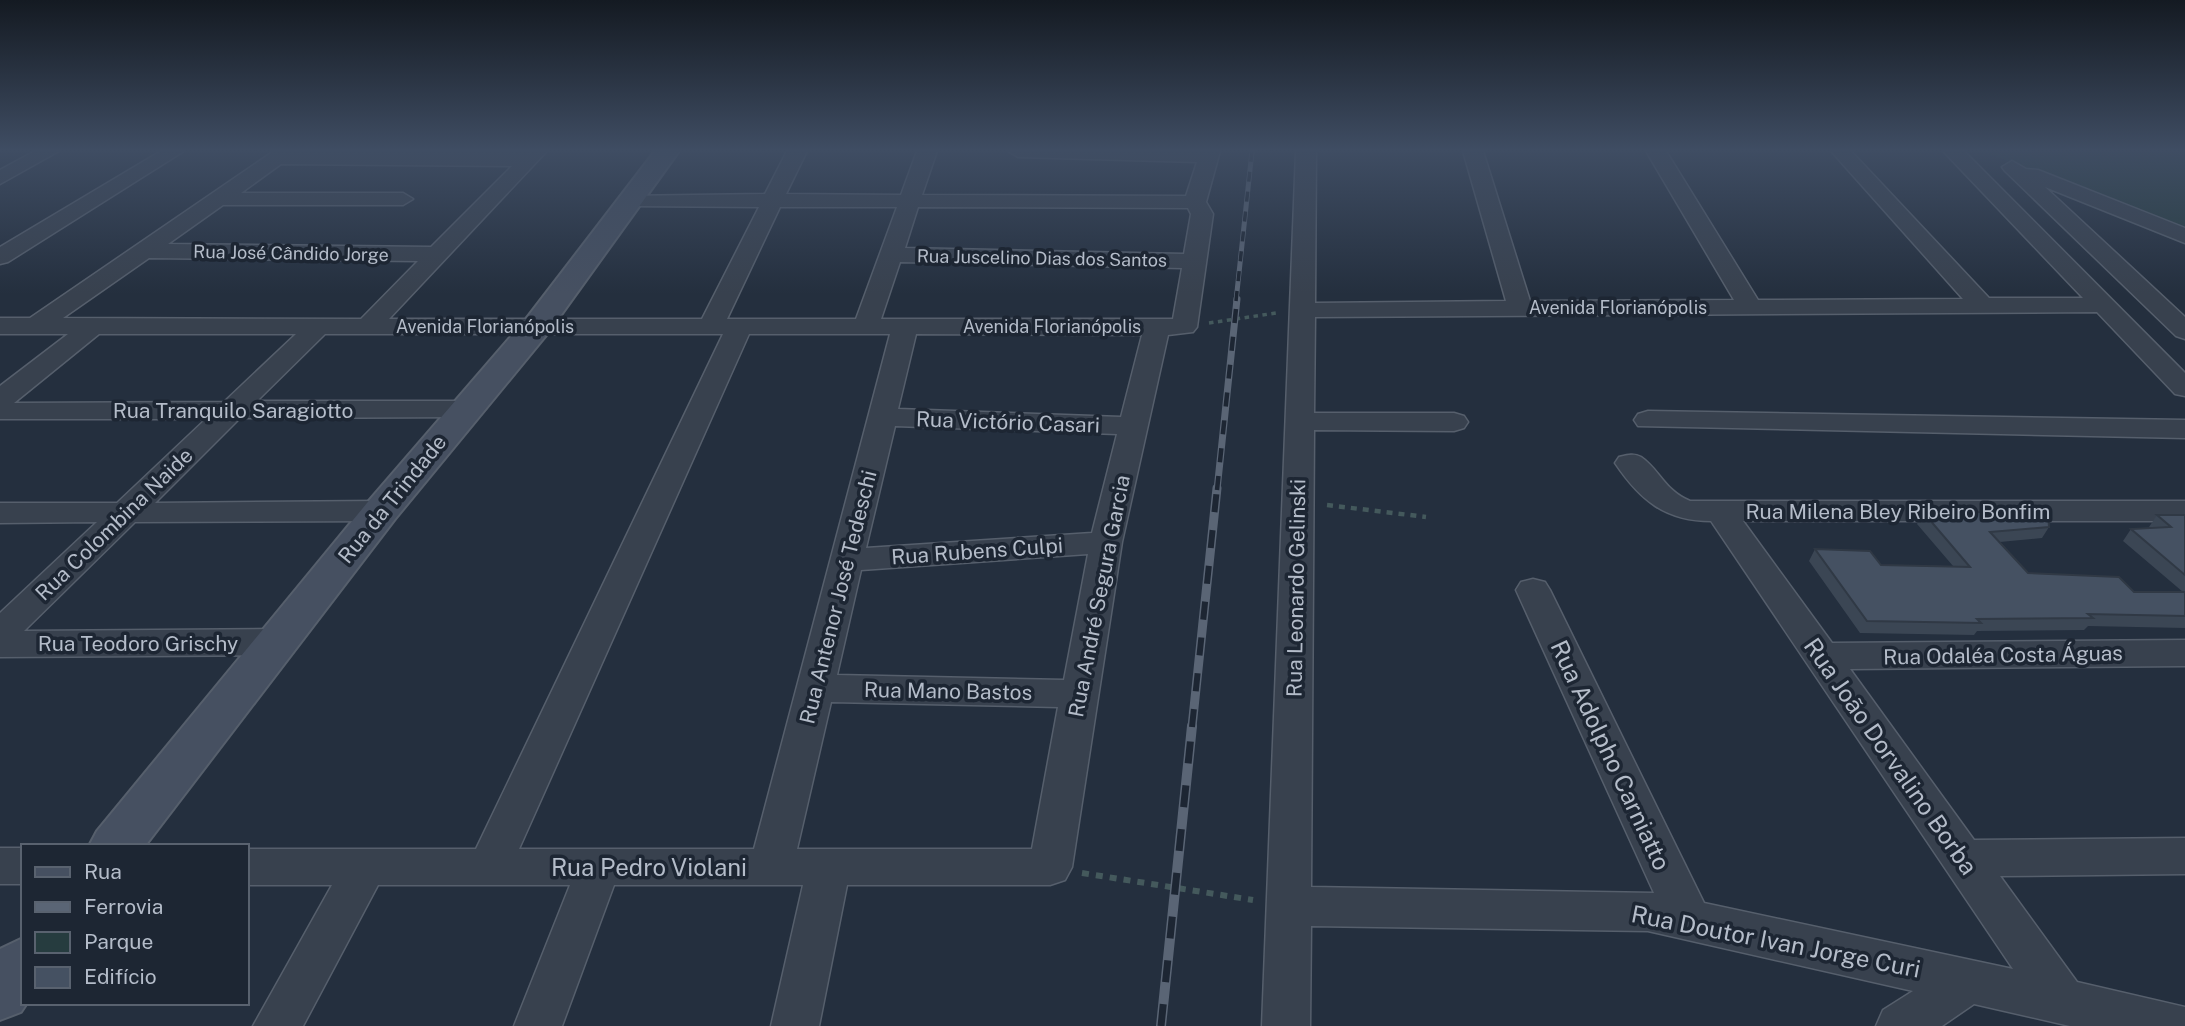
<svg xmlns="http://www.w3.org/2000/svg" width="2185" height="1026" viewBox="0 0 2185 1026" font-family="'Public Sans',sans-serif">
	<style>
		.green { fill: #263c3f }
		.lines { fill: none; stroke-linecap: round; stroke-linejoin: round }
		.street-casing { stroke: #565f6c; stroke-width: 3 }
		.secondary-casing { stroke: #565f6c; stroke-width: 4 }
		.path-far2 { stroke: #44595c; stroke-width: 3.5; stroke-dasharray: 4.5 4.5; stroke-linecap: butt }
		.path-far1 { stroke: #44595c; stroke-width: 4.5; stroke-dasharray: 6 6; stroke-linecap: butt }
		.path { stroke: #44595c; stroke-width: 6; stroke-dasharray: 7 7; stroke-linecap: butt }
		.street { fill: #38414e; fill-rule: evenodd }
		.secondary { fill: #465061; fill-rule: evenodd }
		.rail-far3-casing { stroke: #5a6575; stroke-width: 5 }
		.rail-far2-casing { stroke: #5a6575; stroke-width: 7 }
		.rail-far1-casing { stroke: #5a6575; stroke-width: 9 }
		.rail-casing { stroke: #5a6575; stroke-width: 10 }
		.rail-far3 { stroke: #1d2633; stroke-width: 3.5; stroke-dasharray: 10; stroke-linecap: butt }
		.rail-far2 { stroke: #1d2633; stroke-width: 4.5; stroke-dasharray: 14; stroke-linecap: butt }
		.rail-far1 { stroke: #1d2633; stroke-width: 6; stroke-dasharray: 18; stroke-linecap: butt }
		.rail { stroke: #1d2633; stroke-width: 7; stroke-dasharray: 22; stroke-linecap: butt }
		.wall { fill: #3b4654 }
		.building { fill: #455162; stroke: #303945; stroke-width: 2 }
		.labels { text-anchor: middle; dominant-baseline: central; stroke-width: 7; stroke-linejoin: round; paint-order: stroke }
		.far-street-label { font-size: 18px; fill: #b4bcc9; stroke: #1d2633 }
		.street-label { font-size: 21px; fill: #b4bcc9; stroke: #1d2633 }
		.near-street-label { font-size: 24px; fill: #b4bcc9; stroke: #1d2633 }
	</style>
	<rect width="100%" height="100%" fill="#242f3e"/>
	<path class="green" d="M1982,151H2185V231Z"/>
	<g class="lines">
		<g class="street-casing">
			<path id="street" d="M35,151H59L0,184V170Z
				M161,151H184L8,262L0,264V247Z
				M274,151L546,152L389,319H702L759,207L631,206L624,204L621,200L624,196L765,194L787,151H807L786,194L901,195L917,151H937L922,195L1186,196L1197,162L1018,157L1008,151H1220L1206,202L1213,214L1197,327L1193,332L1168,335L1122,542L1072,867L1065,880L1050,885H847L819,1026H771L803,885H614L562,1026H514L570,885H378L303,1026H253L332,885H247V849H476L723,334H325L257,401H466L476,403L480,409L476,415L466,417L240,418L155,503L381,501L392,504L397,511L392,518L381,521L135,522L24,631L276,629L289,633L294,642L289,651L276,655L0,657V613L97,522L0,523V503H117L206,419H0V386L68,334H0V318H30ZM281,164L512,166L431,247L168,244L223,205H403L413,199L403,193H241ZM780,207H897L856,319H727ZM918,207L1188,208L1191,214L1184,254L905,248ZM149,258L418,261L361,319L63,318ZM900,262L1182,268L1173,319H881ZM99,334H296L224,402L14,403ZM749,334H890L754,849H519ZM916,334L1142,335L1121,417L898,409ZM895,426L1117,434L1092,533L866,548ZM1088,554L1064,680L837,675L861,570ZM831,702L1058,707L1032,849H797Z
				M1296,151H1316L1315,303L1506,301L1463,151H1483L1530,301L1734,300L1646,151H1666L1758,300L1963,299L1831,151H1851L1989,298H2083L1943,151H1964L2185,373V396L2175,394L2097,312L1315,317L1314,413H1454L1464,416L1468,422L1464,428L1454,431L1314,430L1311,887L1654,893L1516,590L1521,582L1533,579L1545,582L1550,590L1704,903L2013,969L1711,521C1665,521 1640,500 1615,463L1619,457C1627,455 1634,453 1641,457C1660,470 1664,490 1690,501H2185V521H1743L1832,643L2185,640V666L1850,669L1974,840L2185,838V874L2000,876L2077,982L2185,1007V1026H2070L1974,1004L1942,1026H1876L1883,1010L1913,991L1648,931L1311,926L1310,1026H1262Z
				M2012,161L2026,169L2038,170L2185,228V243L2045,187L2185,317V339L2176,336L2005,171L2002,167Z
				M1648,411L2185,420V438L1638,426L1634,420L1638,414Z
				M0,848H23V884H0Z"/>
		</g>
		<g class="secondary-casing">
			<path id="secondary" d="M655,151H679L548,333L395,519L145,846H89L97,831L367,503L526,319Z
				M23,938V1003H27L21,1012L0,1020V949Z"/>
		</g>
		<path class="path-far2" d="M1209,323L1276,313"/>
		<path class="path-far1" d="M1327,505L1426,517"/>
		<path class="path" d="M1082,873L1253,900"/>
		<use href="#street" class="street"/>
		<use href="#secondary" class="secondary"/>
		<g class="rail-far3-casing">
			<path id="rail-far3" d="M1236,301L1252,151"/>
		</g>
		<g class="rail-far2-casing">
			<path id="rail-far2" d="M1217,490L1237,299"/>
		</g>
		<g class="rail-far1-casing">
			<path id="rail-far1" d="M1192,727L1217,488"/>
		</g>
		<g class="rail-casing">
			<path id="rail" d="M1161,1026L1192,726"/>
		</g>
		<use href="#rail-far3" class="rail-far3"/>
		<use href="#rail-far2" class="rail-far2"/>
		<use href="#rail-far1" class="rail-far1"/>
		<use href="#rail" class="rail"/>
	</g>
	<path class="wall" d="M1923,512L2049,527L2042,538L2000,542L2028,573L2134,592H2183L2123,541L2131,529L2151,528L2149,527L2157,515H2185V628L2088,626L2084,630L1977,631L1974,635L1860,633L1809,561L1815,549L1881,565L1953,566L1917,524Z"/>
	<path class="building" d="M1923,512H2048L2049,527L1990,532L2028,573L2119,577L2134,592H2185V616L2088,614L2093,618L1977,619L1981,623L1867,621L1815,549L1870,551L1881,565L1970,567Z
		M2157,515H2185V575L2131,529L2171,527Z"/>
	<linearGradient id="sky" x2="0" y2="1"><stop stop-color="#141a22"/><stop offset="0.51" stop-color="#3f4d63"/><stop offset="1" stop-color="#3f4d63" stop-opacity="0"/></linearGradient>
	<rect width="2185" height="294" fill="url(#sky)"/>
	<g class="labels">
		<g class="far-street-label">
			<text transform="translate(291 253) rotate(1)">Rua José Cândido Jorge</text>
			<text transform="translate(1042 258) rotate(1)">Rua Juscelino Dias dos Santos</text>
			<text x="1618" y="307">Avenida Florianópolis</text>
			<text x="485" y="326">Avenida Florianópolis</text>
			<text x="1052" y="326">Avenida Florianópolis</text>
		</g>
		<g class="street-label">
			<text x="233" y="410">Rua Tranquilo Saragiotto</text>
			<text transform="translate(1008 422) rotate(2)">Rua Victório Casari</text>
			<text transform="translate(392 499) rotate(-51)">Rua da Trindade</text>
			<text x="1898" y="511">Rua Milena Bley Ribeiro Bonfim</text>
			<text transform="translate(114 524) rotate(-44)">Rua Colombina Naide</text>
			<text transform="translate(977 551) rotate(-4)">Rua Rubens Culpi</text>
			<text transform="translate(1296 588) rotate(-89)">Rua Leonardo Gelinski</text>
			<text transform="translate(1099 596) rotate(-79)">Rua André Segura Garcia</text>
			<text transform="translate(838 597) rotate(-76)">Rua Antenor José Tedeschi</text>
			<text x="138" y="643">Rua Teodoro Grischy</text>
			<text transform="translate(2003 655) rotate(-1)">Rua Odaléa Costa Águas</text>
			<text transform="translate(948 691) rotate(1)">Rua Mano Bastos</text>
		</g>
		<g class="near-street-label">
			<text transform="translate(1611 755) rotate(65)">Rua Adolpho Carniatto</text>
			<text transform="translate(1891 756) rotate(55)">Rua João Dorvalino Borba</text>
			<text x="649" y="867">Rua Pedro Violani</text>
			<text transform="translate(1776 941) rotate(11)">Rua Doutor Ivan Jorge Curi</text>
		</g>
	</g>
	<rect x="21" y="844" width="228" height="161" fill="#1d2633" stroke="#59626f" stroke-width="2"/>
	<rect x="35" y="867" width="35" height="10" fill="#465061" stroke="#59626f" stroke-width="2"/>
	<text x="84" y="879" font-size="21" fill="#b4bcc9">Rua</text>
	<rect x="35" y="902" width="35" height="10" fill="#5a6575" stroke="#59626f" stroke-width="2"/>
	<text x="84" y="914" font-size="21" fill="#b4bcc9">Ferrovia</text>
	<rect x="35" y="932" width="35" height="21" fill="#263c3f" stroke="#59626f" stroke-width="2"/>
	<text x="84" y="949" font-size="21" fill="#b4bcc9">Parque</text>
	<rect x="35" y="967" width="35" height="21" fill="#455162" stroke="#59626f" stroke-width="2"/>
	<text x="84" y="984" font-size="21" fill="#b4bcc9">Edifício</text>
</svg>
